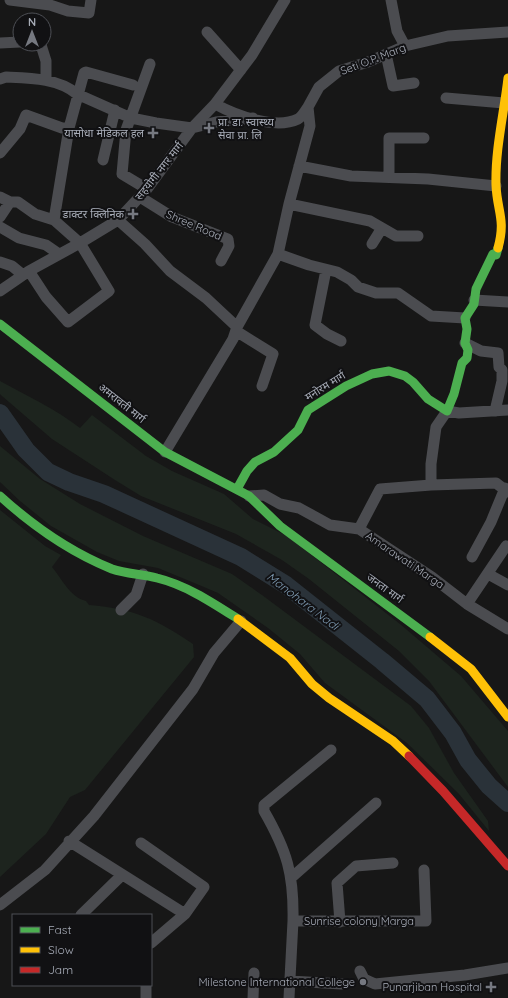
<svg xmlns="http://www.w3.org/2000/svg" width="508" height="998" viewBox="0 0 508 998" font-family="Quicksand,'Noto Sans Devanagari',sans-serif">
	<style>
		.green { fill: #1d241e }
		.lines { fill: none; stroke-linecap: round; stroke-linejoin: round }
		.river { stroke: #2a3239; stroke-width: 18 }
		.street { stroke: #4b4c50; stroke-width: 11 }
		.fast { stroke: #4caf50; stroke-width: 9 }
		.slow { stroke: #ffc107; stroke-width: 9 }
		.jam { stroke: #c62828; stroke-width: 9 }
		.poi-dot { fill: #757880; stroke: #111113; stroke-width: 1.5 }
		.labels { text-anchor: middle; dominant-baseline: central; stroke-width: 4; stroke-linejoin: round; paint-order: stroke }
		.street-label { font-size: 11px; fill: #a8adb8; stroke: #111113 }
		.poi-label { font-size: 11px; fill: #a8adb8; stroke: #111113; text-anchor: end }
		.water-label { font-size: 12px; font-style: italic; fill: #7f9bb3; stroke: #111113 }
	</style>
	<rect width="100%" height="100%" fill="#171717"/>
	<path class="green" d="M0,381C27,396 56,409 80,428L92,415L146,456L172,471L224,494L253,519L287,536L400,624L461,676L508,731V787L429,681L399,651L309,579L282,560L236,534L141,496L115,480L52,439L2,396L0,394Z
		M0,446L40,479L80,504L143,536L232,574L262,595L411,706L429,728L454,773L488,821L489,831L459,794L407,743L325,683L300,654L268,628L218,593L204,587L158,568L119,561L97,552L51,526L20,501L0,482Z
		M0,510L45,546L61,555L52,567C62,579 70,597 86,601L89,605C135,609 156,619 193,644L194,657L85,790L70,797L46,834L0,877Z"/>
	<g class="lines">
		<path class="river" d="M0,413L26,450L48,472L69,482L104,494L241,557L286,585L382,661L427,699L453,733L468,760L489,786L508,803"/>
		<path class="street" d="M10,0L50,5L68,11L89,13L91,0
			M391,0L397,31L405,46
			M207,32L241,70
			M0,43L20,42
			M35,44L41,45L46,61V80
			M386,54L393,86L414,83
			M0,79L6,77C30,78 58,78 77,94L131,118L156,123L192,128L216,122L253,118
			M446,98L504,103
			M215,104C235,115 275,130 298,119C302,117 305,111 308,107
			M0,153L20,129L26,115L62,128H69
			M103,160L115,110
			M299,166L351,176L428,179L496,186
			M389,177V138H424
			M147,189L122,174L126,130L150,64
			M0,197L10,202H18L35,214L54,220L80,243L109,291L68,322L46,297L29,271
			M140,197L172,217L228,239L229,246L221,261
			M289,204L370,221L396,236H418
			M0,217L10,202
			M54,220L69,128L84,73L86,72L133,85
			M118,220L145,244L170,271L206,298L237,327
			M0,227L19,238L46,245L59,254
			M372,244L382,228
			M278,254L309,265L337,272L351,280L358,287L376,293H398L431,316L465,318
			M0,262L12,266L23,275
			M326,270L315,325L327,334L341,341
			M0,291L29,271L80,243L118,220L147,189L192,128L215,104L252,55L285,0
			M474,300L508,302
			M236,331L273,354L262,386
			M465,343L481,351L498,353L499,367L502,370V381L495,411
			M165,452L233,339L237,327L278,254L289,204L310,126L308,107L319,87L339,71L368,62L405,46L448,36L508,32
			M431,485L496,483L508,492
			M249,496L264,495L280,504L299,508L330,525L359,529L432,577L467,604L508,629
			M359,529L380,489L431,485V464L436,427L447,411L459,413L508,410
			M472,557L491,522L505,488
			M488,574L508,585
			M467,604L506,546L508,547
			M121,610L136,595L143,574
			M69,841L185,914
			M141,843L204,887L185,914L151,943
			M291,878L376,803
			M0,905L45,870L94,816L193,689L214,653L241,621
			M81,915L122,875
			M293,921C294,874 287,851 264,811V805L331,750
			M340,922L337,883L356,866L393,863
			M360,971L364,979L375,984L465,975L508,968
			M290,981L342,984
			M146,985V998
			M253,998L254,973
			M289,998L293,921H426L424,870"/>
		<path class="fast" d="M0,324L165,452L249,496L280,526L430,637
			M237,489L247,471L255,462L274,452L298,430L308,410L346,386L372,374L389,371L405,376L413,382L428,399L447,411L454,394L462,363L467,358L468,350L465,343L467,329L465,318L474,304L476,289L493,254L496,255L498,248
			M0,496C33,526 70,552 112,569C126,574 142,574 157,578C186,585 213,603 238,619"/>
		<path class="slow" d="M498,248C506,219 497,211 496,185C495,150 504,113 508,78
			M238,619L290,658L312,684L329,698L393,741L409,756
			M430,637L471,669L508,717"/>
		<path class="jam" d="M409,756L443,791L508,866"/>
	</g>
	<g class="poi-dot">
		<path d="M207 122h4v4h4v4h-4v4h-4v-4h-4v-4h4z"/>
		<path d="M151 127h4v4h4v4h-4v4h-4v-4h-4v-4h4z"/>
		<path d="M131 208h4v4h4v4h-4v4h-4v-4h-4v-4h4z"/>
		<circle cx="363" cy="982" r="4"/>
		<path d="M489 981h4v4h4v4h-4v4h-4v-4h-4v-4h4z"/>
	</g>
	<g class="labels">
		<g class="street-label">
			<text transform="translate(373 59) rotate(-21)">Seti O.P. Marg</text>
			<text transform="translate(159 171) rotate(-52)">सहयोगी नगर मार्ग</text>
			<text transform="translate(194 225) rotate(23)">Shree Road</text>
			<text transform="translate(325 386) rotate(-32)">मनोरम मार्ग</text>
			<text transform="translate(122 403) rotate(38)">अमरावती मार्ग</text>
			<text transform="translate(405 560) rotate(34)">Amarawati Marga</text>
			<text transform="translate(385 588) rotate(36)">जनता मार्ग</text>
			<text x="359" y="921">Sunrise colony Marga</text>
		</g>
		<g class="poi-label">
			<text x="218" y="122" text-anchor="start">प्रा. डा. स्वास्थ्य<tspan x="218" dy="13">सेवा प्रा. लि</tspan></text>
			<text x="144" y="133">यासोधा मेडिकल हल</text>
			<text x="124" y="214">डाक्टर क्लिनिक</text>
			<text x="355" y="982">Milestone International College</text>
			<text x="482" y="987">Punarjiban Hospital</text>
		</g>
		<g class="water-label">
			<text transform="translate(303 601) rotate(37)">Manohara Nadi</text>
		</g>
	</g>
	<rect x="12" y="914" width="140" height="72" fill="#111113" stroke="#4d4f55"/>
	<rect x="20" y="927" width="20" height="6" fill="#4caf50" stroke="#4d4f55"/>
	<text x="48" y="934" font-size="12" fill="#a8adb8">Fast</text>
	<rect x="20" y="947" width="20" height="6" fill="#ffc107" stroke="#4d4f55"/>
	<text x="48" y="954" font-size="12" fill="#a8adb8">Slow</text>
	<rect x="20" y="967" width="20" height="6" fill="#c62828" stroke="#4d4f55"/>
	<text x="48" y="974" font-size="12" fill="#a8adb8">Jam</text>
	<g transform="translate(32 32)"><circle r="19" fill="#111113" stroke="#4d4f55"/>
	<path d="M0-3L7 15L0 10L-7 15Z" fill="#757880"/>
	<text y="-6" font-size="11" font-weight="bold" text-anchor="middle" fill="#a8adb8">N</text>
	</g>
</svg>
